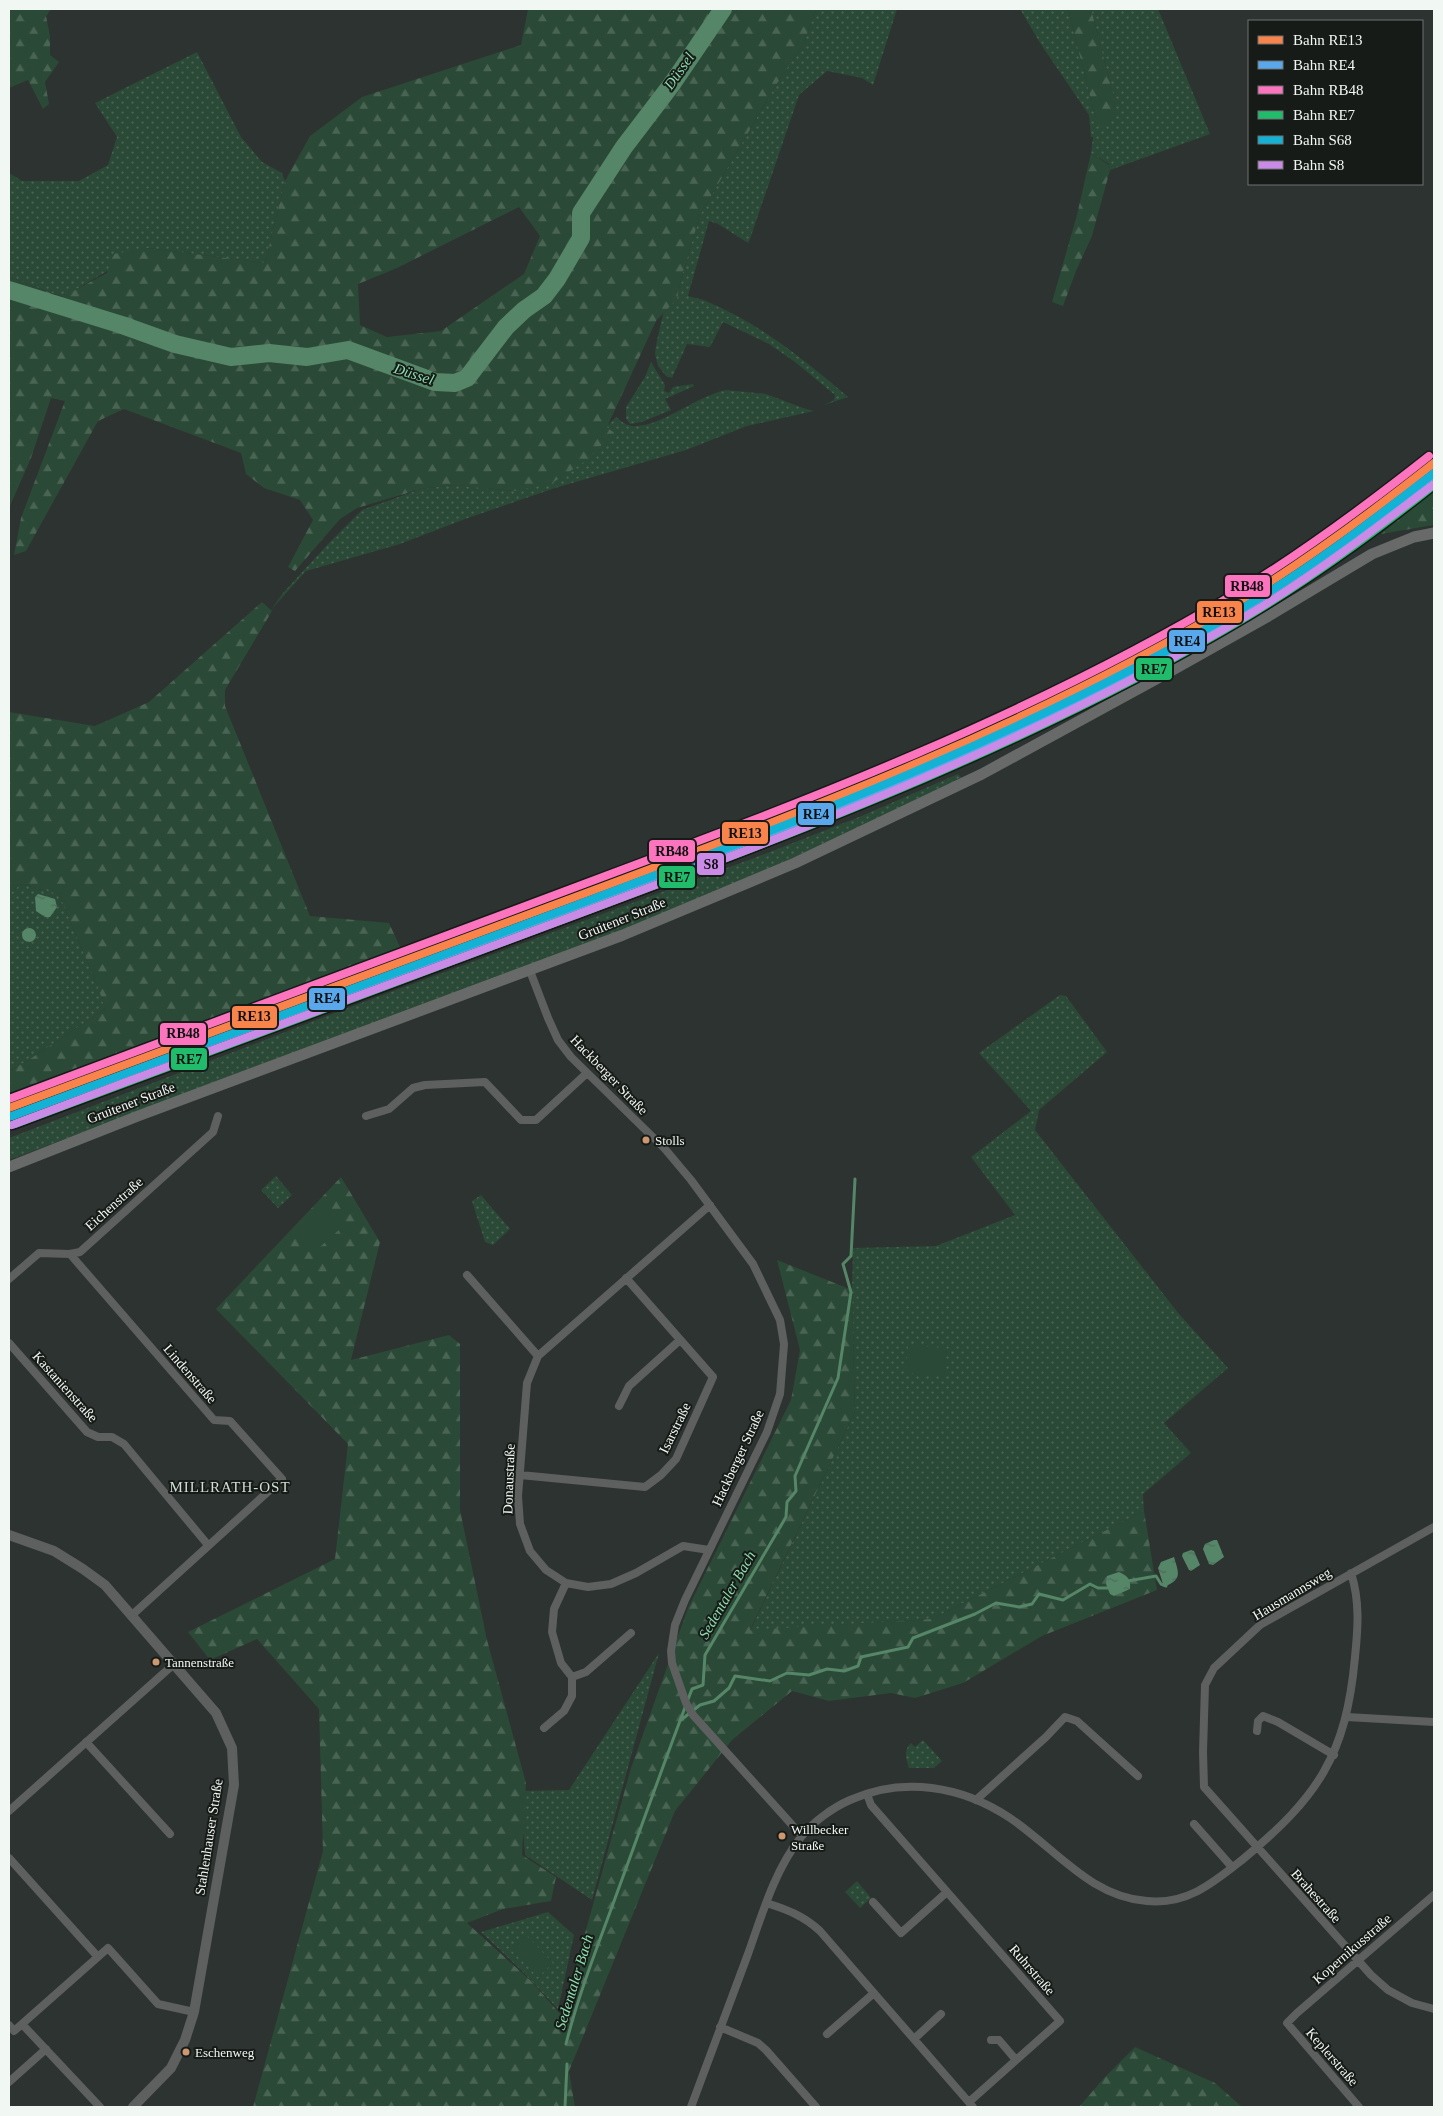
<svg xmlns="http://www.w3.org/2000/svg" width="1443" height="2116" viewBox="0 0 1443 2116" font-family="Georgia,serif">
	<style>
		.grass { fill: url(#grass-dots) }
		.forest { fill: url(#forest-firs); fill-rule: evenodd }
		.garden { fill: #2b4937 }
		.water { fill: url(#water-ripples) }
		.lines { fill: none; stroke-linecap: round; stroke-linejoin: round }
		.stream { stroke: #558668; stroke-width: 3 }
		.river { stroke: #558668; stroke-width: 18 }
		.minor { stroke: #5e605f; stroke-width: 8 }
		.tertiary { stroke: #5e605f; stroke-width: 10 }
		.secondary { stroke: #686a69; stroke-width: 11 }
		.rail-1-casing { stroke: #171b18; stroke-width: 11 }
		.rail-2-casing { stroke: #171b18; stroke-width: 11 }
		.rail-3-casing { stroke: #171b18; stroke-width: 11 }
		.rail-4-casing { stroke: #171b18; stroke-width: 11 }
		.rail-5-casing { stroke: #171b18; stroke-width: 11 }
		.rail-6-casing { stroke: #171b18; stroke-width: 11 }
		.rail-1 { stroke: #f8844c; stroke-width: 8 }
		.rail-2 { stroke: #5aa8eb; stroke-width: 8 }
		.rail-3 { stroke: #fc73be; stroke-width: 8 }
		.rail-4 { stroke: #20bc6c; stroke-width: 8 }
		.rail-5 { stroke: #13b2d5; stroke-width: 8 }
		.rail-6 { stroke: #ca8be6; stroke-width: 8 }
		.bus-dot { fill: #cd976f; stroke: #171b18; stroke-width: 2 }
		.labels { text-anchor: middle; dominant-baseline: central; stroke-width: 4; stroke-linejoin: round; paint-order: stroke }
		.bus-label { font-size: 13px; fill: #f1f7f3; stroke: #171b18; text-anchor: start }
		.street-label { font-size: 14px; fill: #f1f7f3; stroke: #171b18 }
		.water-label { font-size: 15px; font-style: italic; fill: #8cddac; stroke: #171b18 }
		.neighbourhood-label { font-size: 15px; letter-spacing: 1px; fill: #d1ded5; stroke: #171b18 }
		.line-badge { stroke: #171b18; stroke-width: 2 }
		.pale-badge-label { font-size: 14px; text-anchor: middle; font-weight: bold; fill: #111 }
	</style>
	<defs>
		<pattern id="grass-dots" width="8" height="8" patternUnits="userSpaceOnUse" patternTransform="scale(1.25)"><rect width="8" height="8" fill="#2b4937"/><path d="M2 2h.1M6 6h.1" fill="none" stroke="#4a6454" stroke-width="1.8" stroke-linecap="round"/></pattern>
		<pattern id="forest-firs" width="22" height="20" patternUnits="userSpaceOnUse" patternTransform="scale(1.25)"><rect width="22" height="20" fill="#2b4937"/><path d="M5 1l3.5 6h-7zM16 11l3.5 6h-7z" fill="#4a6454"/></pattern>
		<pattern id="water-ripples" width="26" height="14" patternUnits="userSpaceOnUse" patternTransform="scale(1.25)"><rect width="26" height="14" fill="#558668"/><path d="M2 4q2-2 4 0t4 0M15 11q2-2 4 0t4 0" fill="none" stroke="#4f6b5a"/></pattern>
	</defs>
	<rect width="100%" height="100%" fill="#2d3330"/>
	<path class="grass" d="M816,9H897L873,85L862,78L827,71L799,95L750,239L748,243L718,224L709,221L688,296C694,298 700,298 706,301C759,323 805,360 848,397L824,405L834,400L835,395L795,362L769,344L723,322L710,347L687,344L672,378L666,376L658,366L655,354L656,345L663,314L677,298L681,279L700,215L776,85L804,43Z
		M1020,9H1068L1096,120L1114,98L1091,9H1158L1210,134L1110,170L1109,164L1091,153L1093,137H1091L1089,115L1040,43Z
		M197,52L241,137L262,162L282,173L285,181L265,263L147,248L63,297L9,277V173L22,181H79L108,165L117,137L95,103Z
		M651,362L665,385L664,391L669,393L673,387L693,384L694,386L665,399L671,410L642,422L630,424L626,419V407L645,377Z
		M726,390L766,394L803,408L814,411L747,426L686,450L555,488L465,519L400,544L306,571L271,610L283,593L328,544L362,510L421,489L454,485L514,491L613,433L606,427L616,417C622,422 628,427 637,426C665,424 697,396 726,390Z
		M958,774L962,778L856,830L677,910L9,1160V1138L353,1006L754,858L859,817Z
		M21,884L59,894L98,987L105,1009L27,1061L9,1071V894Z
		M1060,995L1066,996L1107,1052L1039,1110L1035,1130L1179,1314L1228,1368L1164,1423L1191,1453L1143,1494L1144,1511L932,1619L750,1631L855,1412L852,1290L853,1248L936,1246L1015,1215L971,1157L1031,1111L979,1053Z
		M276,1176L292,1195L278,1208L261,1190Z
		M481,1195L510,1229L493,1245L485,1242L472,1201Z
		M659,1653L592,1900L525,1855L520,1791L569,1790Z
		M923,1740L942,1761L934,1768H909C906,1758 903,1751 911,1743L915,1747Z
		M857,1881L871,1898L860,1908L845,1892Z
		M548,1912L574,1935L558,2009L521,1970L481,1932Z"/>
	<path class="forest" d="M9,9H51L46,16L50,36V55L59,62L45,82L49,104L43,109L28,80L9,88Z
		M528,9H816L804,43L776,85L700,215L681,279L677,299L656,321L607,427L614,433L584,462L552,483L514,491L454,485L421,489L357,508L340,519L295,571L288,567L313,520L300,500L264,488L246,474L241,453L124,409L98,421L26,551L14,555L21,518L65,401L51,398L31,458L10,506L9,515V277L62,297L107,273L113,254L147,248L265,263L285,181L310,136L362,97L521,45ZM519,207L540,236L524,274L441,331L387,337L360,325L358,284L397,268Z
		M1068,9H1091L1114,98V120L1104,125L1096,120Z
		M1091,153L1109,165L1110,170L1092,236L1076,271L1063,306L1052,302L1077,215Z
		M1434,490V525L1381,534Z
		M262,602L272,611L225,690V706L310,916L389,923L402,951L335,973L9,1097V1071L27,1061L105,1009L98,987L59,894L21,884L9,894V712L95,726L149,702Z
		M341,1177L380,1242L351,1360L449,1335L460,1344V1510L487,1640L526,1783L522,1855L556,1877L551,1901L503,1909L467,1923L531,1981L562,2016L631,1768L688,1608L791,1400L800,1350L777,1260L852,1290L855,1412L750,1630L932,1619L1144,1511L1157,1590L1042,1636L963,1683L915,1698L891,1693L829,1701L792,1691L732,1740L675,1811L569,2071L575,2107H253L323,1851L319,1709L257,1639L210,1660L188,1632L335,1559L348,1444L216,1309Z
		M1135,2047L1215,2083L1242,2107H1079L1104,2078Z"/>
	<path class="garden" d="M323,1210L340,1229L312,1254L295,1235Z
		M908,1346L947,1348L944,1375L906,1373Z
		M527,1936L553,1963L538,1977L512,1951Z"/>
	<path class="water" d="M38,894L55,899L57,907L50,917H45L36,911L35,897Z
		M22 935a7 7 0 1 1 14 0a7 7 0 1 1-14 0Z
		M1214,1540H1217L1224,1557L1213,1565L1209,1564L1203,1549L1205,1544Z
		M1191,1550L1194,1551L1200,1565L1191,1571L1189,1570L1182,1556L1183,1553Z
		M1174,1557C1178,1572 1183,1578 1166,1586L1163,1584L1158,1568L1161,1562Z
		M1119,1572C1127,1576 1131,1578 1130,1589L1114,1596L1110,1594L1106,1584L1107,1576Z"/>
	<g class="lines">
		<path class="stream" d="M1128,1581L1156,1576L1161,1584L1166,1586
			M681,1720L700,1705L714,1701L729,1688L735,1676L770,1681L787,1673L809,1675L827,1669L844,1671L858,1666L861,1657L908,1647L913,1638L975,1614L996,1603L1019,1607L1032,1604L1039,1594L1063,1600L1090,1584L1098,1588H1111
			M566,2044C579,1992 599,1943 617,1893C642,1825 666,1757 692,1689L703,1685L705,1655L786,1517L787,1502L796,1491L795,1476L838,1378L851,1292L843,1264L851,1256L855,1179
			M565,2107L567,2064"/>
		<path class="river" d="M9,290L122,325L175,344L231,357L269,353L307,357L348,350L435,382L455,383L467,378L506,327L524,310L544,296L557,279L581,238V213L624,147L672,84L723,9"/>
		<path class="minor" d="M530,971L548,1018L558,1040L571,1057L665,1149L691,1180L753,1264L780,1320L784,1344L780,1394L767,1432L685,1600L675,1625L671,1651L672,1663L686,1703L693,1715L802,1836
			M366,1116L389,1109L413,1088L425,1085L485,1082L521,1120H536L587,1073
			M70,1254L214,1420L230,1421L282,1479L131,1616
			M467,1275L538,1356
			M9,1279L39,1253L70,1254L80,1252L213,1132L218,1116
			M9,1343L87,1432L98,1437H112L124,1444L208,1545
			M619,1406L629,1386L680,1340
			M520,1475L645,1487L661,1475L676,1459L713,1377L626,1278
			M1434,1527L1260,1625L1214,1668L1205,1685L1203,1752L1204,1787L1371,1975L1388,1990L1412,2003L1434,2009
			M709,1550L683,1546L636,1573L611,1584L588,1587L566,1583L546,1570L530,1551L520,1524L518,1496L527,1383L538,1356L710,1205
			M572,1677L586,1672L631,1633
			M1347,1717L1434,1722
			M544,1728L564,1711L572,1696V1677L561,1663L552,1632L554,1609L566,1583
			M1257,1731L1258,1721L1263,1716L1278,1722L1334,1755
			M86,1742L170,1834
			M867,1794L871,1805L1060,2021L969,2102
			M976,1800L1046,1737L1065,1717L1077,1721L1138,1776
			M9,1811L174,1664
			M1194,1824L1232,1867
			M9,1858L98,1957
			M873,1902L901,1933L947,1892
			M766,1903C786,1909 804,1916 820,1931L973,2107
			M22,2024L108,1948L158,2004L194,2012
			M9,2025L14,2031L22,2024L100,2107
			M720,2027L758,2043L766,2050L816,2107
			M827,2034L874,1993
			M914,2039L941,2014
			M991,2040H999L1016,2060
			M9,2082L46,2049
			M691,2107C710,2056 729,2005 748,1954C762,1915 774,1871 801,1837C813,1822 832,1808 850,1800C903,1776 962,1786 1010,1818C1055,1848 1090,1897 1147,1901C1187,1905 1213,1883 1242,1860C1318,1797 1346,1756 1355,1657C1358,1628 1360,1601 1351,1573
			M1359,2107L1287,2023L1297,2013L1434,1895"/>
		<path class="tertiary" d="M9,1535L54,1551L83,1569L105,1585L216,1713L232,1748L234,1785L194,2012L185,2040L171,2068L133,2107"/>
		<path class="secondary" d="M9,1167L138,1116L623,935L795,863L982,774L1171,671L1267,617L1372,554L1414,537L1434,533"/>
		<g class="rail-1-casing">
			<path id="rail-1" d="M9,1108C201,1036 394,965 586,893C811,809 1035,724 1241,600C1309,559 1372,512 1434,463"/>
		</g>
		<g class="rail-2-casing">
			<path id="rail-2" d="M12,1116C204,1044 396,973 588,902C814,817 1041,732 1248,606C1313,566 1375,521 1434,474"/>
		</g>
		<g class="rail-3-casing">
			<path id="rail-3" d="M9,1099C200,1027 392,956 584,884C807,801 1031,716 1236,593C1304,552 1367,505 1429,456"/>
		</g>
		<g class="rail-4-casing">
			<path id="rail-4" d="M15,1124C206,1053 398,982 589,910C815,826 1040,740 1248,616C1313,577 1375,532 1434,485"/>
		</g>
		<g class="rail-5-casing">
			<path id="rail-5" d="M9,1117C194,1047 379,979 563,910C795,823 1027,735 1241,609C1309,569 1372,521 1434,473"/>
		</g>
		<g class="rail-6-casing">
			<path id="rail-6" d="M12,1125C196,1055 381,987 565,919C798,832 1033,743 1248,615C1313,576 1374,530 1434,484"/>
		</g>
		<use href="#rail-1" class="rail-1"/>
		<use href="#rail-2" class="rail-2"/>
		<use href="#rail-3" class="rail-3"/>
		<use href="#rail-4" class="rail-4"/>
		<use href="#rail-5" class="rail-5"/>
		<use href="#rail-6" class="rail-6"/>
	</g>
	<g class="bus-dot">
		<circle cx="646" cy="1140" r="4.5"/>
		<circle cx="156" cy="1662" r="4.5"/>
		<circle cx="782" cy="1836" r="4.5"/>
		<circle cx="186" cy="2052" r="4.5"/>
	</g>
	<g class="labels">
		<g class="bus-label">
			<text x="655" y="1140">Stolls</text>
			<text x="165" y="1662">Tannenstraße</text>
			<text x="791" y="1829">Willbecker<tspan x="791" dy="16">Straße</tspan></text>
			<text x="195" y="2052">Eschenweg</text>
		</g>
		<g class="street-label">
			<text transform="translate(622 919) rotate(-22)">Gruitener Straße</text>
			<text transform="translate(609 1075) rotate(46)">Hackberger Straße</text>
			<text transform="translate(131 1103) rotate(-21)">Gruitener Straße</text>
			<text transform="translate(114 1204) rotate(-42)">Eichenstraße</text>
			<text transform="translate(190 1374) rotate(49)">Lindenstraße</text>
			<text transform="translate(65 1387) rotate(48)">Kastanienstraße</text>
			<text transform="translate(675 1428) rotate(-64)">Isarstraße</text>
			<text transform="translate(738 1458) rotate(-65)">Hackberger Straße</text>
			<text transform="translate(509 1479) rotate(-88)">Donaustraße</text>
			<text transform="translate(1292 1594) rotate(-31)">Hausmannsweg</text>
			<text transform="translate(209 1837) rotate(-81)">Stahlenhauser Straße</text>
			<text transform="translate(1316 1896) rotate(48)">Brahestraße</text>
			<text transform="translate(1352 1949) rotate(-41)">Kopernikusstraße</text>
			<text transform="translate(1032 1970) rotate(49)">Ruhrstraße</text>
			<text transform="translate(1332 2057) rotate(49)">Keplerstraße</text>
		</g>
		<g class="water-label">
			<text transform="translate(679 71) rotate(-55)">Düssel</text>
			<text transform="translate(414 374) rotate(18)">Düssel</text>
			<text transform="translate(727 1595) rotate(-60)">Sedentaler Bach</text>
			<text transform="translate(574 1982) rotate(-73)">Sedentaler Bach</text>
		</g>
		<g class="neighbourhood-label">
			<text x="230" y="1487">MILLRATH-OST</text>
		</g>
	</g>
	<g class="line-badge">
		<rect x="1224" y="574" width="47" height="24" rx="5" fill="#fc73be"/>
		<rect x="1196" y="600" width="47" height="24" rx="5" fill="#f8844c"/>
		<rect x="1168" y="629" width="38" height="24" rx="5" fill="#5aa8eb"/>
		<rect x="1135" y="657" width="38" height="24" rx="5" fill="#20bc6c"/>
		<rect x="797" y="802" width="38" height="24" rx="5" fill="#5aa8eb"/>
		<rect x="721" y="821" width="48" height="24" rx="5" fill="#f8844c"/>
		<rect x="648" y="839" width="48" height="24" rx="5" fill="#fc73be"/>
		<rect x="696" y="852" width="29" height="24" rx="5" fill="#ca8be6"/>
		<rect x="658" y="865" width="38" height="24" rx="5" fill="#20bc6c"/>
		<rect x="308" y="987" width="38" height="24" rx="5" fill="#5aa8eb"/>
		<rect x="231" y="1005" width="47" height="24" rx="5" fill="#f8844c"/>
		<rect x="159" y="1022" width="48" height="24" rx="5" fill="#fc73be"/>
		<rect x="170" y="1047" width="38" height="24" rx="5" fill="#20bc6c"/>
	</g>
	<g class="pale-badge-label">
		<text x="1247" y="591">RB48</text>
		<text x="1219" y="617">RE13</text>
		<text x="1187" y="646">RE4</text>
		<text x="1154" y="674">RE7</text>
		<text x="816" y="819">RE4</text>
		<text x="745" y="838">RE13</text>
		<text x="672" y="856">RB48</text>
		<text x="711" y="869">S8</text>
		<text x="677" y="882">RE7</text>
		<text x="327" y="1003">RE4</text>
		<text x="254" y="1021">RE13</text>
		<text x="183" y="1038">RB48</text>
		<text x="189" y="1064">RE7</text>
	</g>
	<rect width="1443" height="2116" fill="none" stroke="#f1f7f3" stroke-width="20"/>
	<rect x="1248" y="20" width="175" height="165" fill="#171b18" stroke="#6e7370"/>
	<rect x="1258" y="36" width="25" height="8" fill="#f8844c" stroke="#6e7370"/>
	<text x="1293" y="45" font-size="15" fill="#f1f7f3">Bahn RE13</text>
	<rect x="1258" y="61" width="25" height="8" fill="#5aa8eb" stroke="#6e7370"/>
	<text x="1293" y="70" font-size="15" fill="#f1f7f3">Bahn RE4</text>
	<rect x="1258" y="86" width="25" height="8" fill="#fc73be" stroke="#6e7370"/>
	<text x="1293" y="95" font-size="15" fill="#f1f7f3">Bahn RB48</text>
	<rect x="1258" y="111" width="25" height="8" fill="#20bc6c" stroke="#6e7370"/>
	<text x="1293" y="120" font-size="15" fill="#f1f7f3">Bahn RE7</text>
	<rect x="1258" y="136" width="25" height="8" fill="#13b2d5" stroke="#6e7370"/>
	<text x="1293" y="145" font-size="15" fill="#f1f7f3">Bahn S68</text>
	<rect x="1258" y="161" width="25" height="8" fill="#ca8be6" stroke="#6e7370"/>
	<text x="1293" y="170" font-size="15" fill="#f1f7f3">Bahn S8</text>
</svg>
